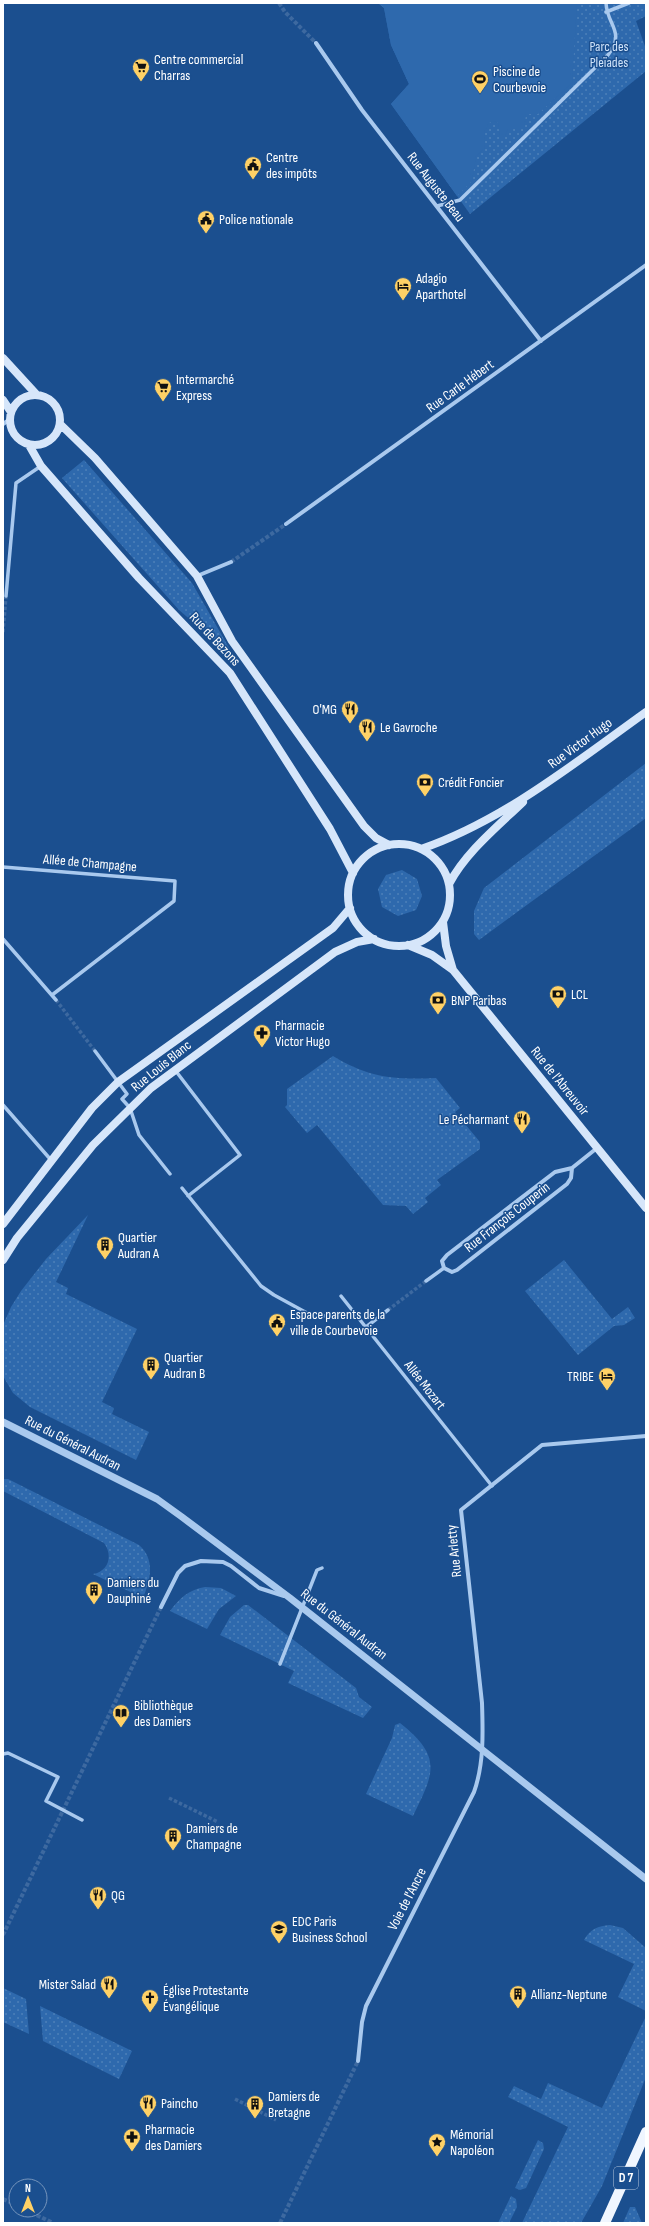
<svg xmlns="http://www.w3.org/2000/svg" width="649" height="2226" viewBox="0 0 649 2226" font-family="'Sofia Sans Condensed',sans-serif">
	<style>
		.green { fill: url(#green-dots) }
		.pitch { fill: #2e69ad }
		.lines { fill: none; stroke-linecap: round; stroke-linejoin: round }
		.pedestrian-tunnel { stroke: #3d69a0; stroke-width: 3.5; stroke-dasharray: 3.5 2; stroke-linecap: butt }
		.minor-tunnel { stroke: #3d69a0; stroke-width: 4; stroke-dasharray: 4 2; stroke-linecap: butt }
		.pedestrian { stroke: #a9c9ee; stroke-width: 3.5 }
		.minor { stroke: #a9c9ee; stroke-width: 4 }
		.tertiary { stroke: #a9c9ee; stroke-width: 7 }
		.secondary { stroke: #d6e6fa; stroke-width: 8 }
		.primary { stroke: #f0f6ff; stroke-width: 10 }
		.pedestrian-bridge { stroke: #a9c9ee; stroke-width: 3.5 }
		.labels { text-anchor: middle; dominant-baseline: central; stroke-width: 3; stroke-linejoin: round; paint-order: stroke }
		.shield { fill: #1b4f8f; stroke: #bbcadd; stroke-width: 1 }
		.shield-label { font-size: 13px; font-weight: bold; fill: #fff }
		.park-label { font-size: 14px; fill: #cfe3fa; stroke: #1b4f8f }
		.poi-label { font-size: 14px; fill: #fff; stroke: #1b4f8f; text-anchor: start }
		.street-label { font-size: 14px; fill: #fff; stroke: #1b4f8f }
	</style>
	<defs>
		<pattern id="green-dots" width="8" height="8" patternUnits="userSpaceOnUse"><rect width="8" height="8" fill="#2e69ad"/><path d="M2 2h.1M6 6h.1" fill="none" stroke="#4d80b9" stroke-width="1.8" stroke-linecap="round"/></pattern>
	</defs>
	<rect width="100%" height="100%" fill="#1b4f8f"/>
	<path class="green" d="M378,3H646V16L636,21L646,49V71L470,214L391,104L409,84L391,45L384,8Z
		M84,460L192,583L232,653L228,655L215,641L179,610L62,478Z
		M646,763V818L479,940L474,934V911L484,888Z
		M402,870L417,879L422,896L416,910L398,916L382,907L378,889L386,875Z
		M333,1056C369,1078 395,1080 436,1078L460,1108L455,1112L480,1142V1149L437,1180L441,1185L425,1198L428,1202L413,1214L406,1206L383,1205L317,1125L307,1133L285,1107L287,1105V1089Z
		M88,1215L56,1282L68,1288L66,1294L137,1329L102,1402L114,1408L112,1414L149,1432L136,1460L30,1407L13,1393L3,1376V1325L11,1307L21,1291L46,1259Z
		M564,1260L612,1319L628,1307L635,1318L624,1325L614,1326L578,1355L525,1291Z
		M3,1479H8L139,1545C156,1560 150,1580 143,1598L93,1574C109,1571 113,1555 104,1543L3,1491Z
		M205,1587L221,1588L236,1596L219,1609L207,1629L170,1611C180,1598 188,1590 205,1587Z
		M244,1605H248L356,1688L359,1697L372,1707L363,1718L288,1683L294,1671L220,1635L230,1617Z
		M400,1723C443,1757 434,1773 413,1816L366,1794L392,1738L395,1725Z
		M610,1925L623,1928L646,1948V2011L618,1997L634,1964L584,1940C590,1929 598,1926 610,1925Z
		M3,1988L26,1999L29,2034L3,2022Z
		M40,2006L132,2051L119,2079L43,2041Z
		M646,2016V2077L602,2186L581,2223H522L568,2127L508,2097L514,2086L541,2099L548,2083L602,2108Z
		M538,2140L543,2143L544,2149L526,2188L520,2190L515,2188Z
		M511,2196L516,2199L517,2207L509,2223H498Z
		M630,2207H635L642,2223H623Z"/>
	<path class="pitch" d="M378,3H577L572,83L538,114H526L524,129H508L505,136H500L498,123L494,121L489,123L485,130L484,149L476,156L472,181L457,196L391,104L409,84L391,45L384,8Z"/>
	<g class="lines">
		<path class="pedestrian-tunnel" d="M3,632L6,596
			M56,1000L95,1051
			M388,1310L426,1281
			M169,1798L218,1822
			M235,2099L276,2120"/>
		<path class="minor-tunnel" d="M279,3L285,12L316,43
			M231,562L286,524
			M3,1935L161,1607
			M3,2199L16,2205
			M26,2210L53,2223
			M280,2223L358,2061"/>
		<path class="pedestrian" d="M606,12L629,3
			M437,206L460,200L608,55C626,31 607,26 606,3
			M6,596L16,483L41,466
			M3,867L175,881L174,901L52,995
			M3,939L56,1000
			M95,1051L127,1094L122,1099L130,1108L139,1135L170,1174
			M175,1070L240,1155L188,1196
			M3,1105L51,1160
			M182,1188L261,1286L274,1295L307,1313L321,1316L355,1314
			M426,1281L444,1268
			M341,1296L492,1486
			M366,1327L388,1310
			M3,1754L8,1753L58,1777L46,1801L82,1820"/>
		<path class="minor" d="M316,43L362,110L541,341
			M3,424L9,420
			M286,524L646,265
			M197,576L231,562
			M572,1168L571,1178L567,1184L457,1270L452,1272L444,1268L442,1261L447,1255L555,1172L572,1168L597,1148
			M161,1607L178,1573L185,1566L201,1561L223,1562L231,1566L259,1588L284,1596
			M358,2061L362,2022L366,2006L474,1792C484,1764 483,1733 482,1703L461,1510L542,1445L646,1436"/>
		<path class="tertiary" d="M3,1422L157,1499L182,1517L290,1598L646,1879"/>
		<path class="secondary" d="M3,358L36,394
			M10 420a25 25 0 1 1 50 0a25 25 0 1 1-50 0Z
			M3,400L11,412
			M60,424L95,458L197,576L232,641L247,662L364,826L376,838L389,845
			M29,445L41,466L139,578L230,673L330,829L353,873
			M348 895a51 51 0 1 1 102 0a51 51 0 1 1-102 0Z
			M421,849C503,821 576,762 646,712
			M449,884C466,852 497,827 523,802
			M443,922L446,946L453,970
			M408,945L432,955L453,970L646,1208
			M3,1224L92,1108L118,1082L333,928L350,908
			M3,1260L17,1238L93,1145L151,1088L335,952L357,942L374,939"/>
		<path class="primary" d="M605,2223L646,2132"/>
		<path class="pedestrian-bridge" d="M280,1664L317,1570L322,1568"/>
	</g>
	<defs>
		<g id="supermarket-pin" transform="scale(0.9)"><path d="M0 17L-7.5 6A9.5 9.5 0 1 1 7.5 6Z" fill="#ffd166" stroke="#1b4f8f"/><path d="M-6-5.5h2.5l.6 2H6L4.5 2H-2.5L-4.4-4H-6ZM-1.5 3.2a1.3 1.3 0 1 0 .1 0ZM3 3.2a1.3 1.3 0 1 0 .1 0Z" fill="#111"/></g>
		<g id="stadium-pin" transform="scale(0.9)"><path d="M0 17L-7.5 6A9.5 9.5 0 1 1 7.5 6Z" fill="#ffd166" stroke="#1b4f8f"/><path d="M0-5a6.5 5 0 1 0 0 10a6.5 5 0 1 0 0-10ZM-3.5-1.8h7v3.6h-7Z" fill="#111"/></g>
		<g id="civic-pin" transform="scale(0.9)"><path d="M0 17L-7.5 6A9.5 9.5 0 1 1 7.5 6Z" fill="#ffd166" stroke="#1b4f8f"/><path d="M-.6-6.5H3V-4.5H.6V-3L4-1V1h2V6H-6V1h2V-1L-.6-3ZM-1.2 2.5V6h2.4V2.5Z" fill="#111"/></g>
		<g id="hotel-pin" transform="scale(0.9)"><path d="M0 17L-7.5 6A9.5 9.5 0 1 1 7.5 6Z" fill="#ffd166" stroke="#1b4f8f"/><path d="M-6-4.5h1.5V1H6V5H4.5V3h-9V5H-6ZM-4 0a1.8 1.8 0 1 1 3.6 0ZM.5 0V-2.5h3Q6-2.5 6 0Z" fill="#111"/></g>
		<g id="restaurant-pin" transform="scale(0.9)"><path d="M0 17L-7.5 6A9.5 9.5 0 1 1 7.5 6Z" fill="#ffd166" stroke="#1b4f8f"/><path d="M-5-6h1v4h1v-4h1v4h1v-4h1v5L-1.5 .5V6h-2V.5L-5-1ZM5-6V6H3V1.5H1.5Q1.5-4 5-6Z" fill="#111"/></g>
		<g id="bank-pin" transform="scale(0.9)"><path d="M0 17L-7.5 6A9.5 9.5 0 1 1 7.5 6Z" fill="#ffd166" stroke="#1b4f8f"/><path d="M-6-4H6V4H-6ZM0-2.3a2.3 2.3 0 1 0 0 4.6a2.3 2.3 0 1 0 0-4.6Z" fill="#111"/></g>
		<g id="pharmacy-pin" transform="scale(0.9)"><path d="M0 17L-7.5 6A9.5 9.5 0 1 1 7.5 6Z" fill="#ffd166" stroke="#1b4f8f"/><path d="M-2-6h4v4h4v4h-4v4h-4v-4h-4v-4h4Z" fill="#111"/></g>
		<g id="building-pin" transform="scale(0.9)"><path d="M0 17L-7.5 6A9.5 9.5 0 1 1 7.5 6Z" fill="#ffd166" stroke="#1b4f8f"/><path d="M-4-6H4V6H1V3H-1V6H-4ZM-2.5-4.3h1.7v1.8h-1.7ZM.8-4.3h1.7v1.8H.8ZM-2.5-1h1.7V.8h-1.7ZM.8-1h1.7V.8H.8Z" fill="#111"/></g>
		<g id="library-pin" transform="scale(0.9)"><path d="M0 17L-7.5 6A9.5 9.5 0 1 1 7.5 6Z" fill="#ffd166" stroke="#1b4f8f"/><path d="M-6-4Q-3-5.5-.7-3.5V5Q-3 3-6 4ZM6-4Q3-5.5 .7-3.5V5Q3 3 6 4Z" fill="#111"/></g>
		<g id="university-pin" transform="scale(0.9)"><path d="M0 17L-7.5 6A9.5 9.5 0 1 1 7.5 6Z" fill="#ffd166" stroke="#1b4f8f"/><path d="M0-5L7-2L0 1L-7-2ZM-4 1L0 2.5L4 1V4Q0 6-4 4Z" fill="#111"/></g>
		<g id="church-pin" transform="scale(0.9)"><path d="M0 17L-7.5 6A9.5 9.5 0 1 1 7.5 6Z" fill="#ffd166" stroke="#1b4f8f"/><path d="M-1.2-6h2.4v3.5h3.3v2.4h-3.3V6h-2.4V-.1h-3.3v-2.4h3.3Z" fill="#111"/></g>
		<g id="sight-pin" transform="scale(0.9)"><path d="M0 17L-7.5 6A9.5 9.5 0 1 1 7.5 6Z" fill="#ffd166" stroke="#1b4f8f"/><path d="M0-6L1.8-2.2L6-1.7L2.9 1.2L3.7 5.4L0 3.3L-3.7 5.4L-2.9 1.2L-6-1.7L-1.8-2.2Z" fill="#111"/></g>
	</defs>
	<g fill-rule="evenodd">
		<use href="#supermarket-pin" x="141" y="67"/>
		<use href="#stadium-pin" x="480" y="79"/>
		<use href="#civic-pin" x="253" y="165"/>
		<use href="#civic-pin" x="206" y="219"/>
		<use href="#hotel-pin" x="403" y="286"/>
		<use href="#supermarket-pin" x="163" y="387"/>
		<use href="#restaurant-pin" x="350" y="709"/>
		<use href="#restaurant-pin" x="367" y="727"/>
		<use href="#bank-pin" x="425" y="782"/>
		<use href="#bank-pin" x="558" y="994"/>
		<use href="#bank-pin" x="438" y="1000"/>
		<use href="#pharmacy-pin" x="262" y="1033"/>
		<use href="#restaurant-pin" x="522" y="1119"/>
		<use href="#building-pin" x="105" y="1245"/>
		<use href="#civic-pin" x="277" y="1322"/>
		<use href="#building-pin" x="151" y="1365"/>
		<use href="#hotel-pin" x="607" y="1376"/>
		<use href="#building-pin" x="94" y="1590"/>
		<use href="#library-pin" x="121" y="1713"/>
		<use href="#building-pin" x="173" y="1836"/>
		<use href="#restaurant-pin" x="98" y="1895"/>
		<use href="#university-pin" x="279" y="1929"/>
		<use href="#restaurant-pin" x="109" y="1984"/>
		<use href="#building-pin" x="518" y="1994"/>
		<use href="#church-pin" x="150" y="1998"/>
		<use href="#restaurant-pin" x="148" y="2103"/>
		<use href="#building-pin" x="255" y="2104"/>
		<use href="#pharmacy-pin" x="132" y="2137"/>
		<use href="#sight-pin" x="437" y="2142"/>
	</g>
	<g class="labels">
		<rect class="shield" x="614" y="2167" width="24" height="22" rx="3"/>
		<g class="shield-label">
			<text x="626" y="2178">D 7</text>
		</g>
		<g class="park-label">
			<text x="609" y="46">Parc des<tspan x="609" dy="16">Pleïades</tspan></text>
		</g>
		<g class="poi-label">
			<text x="154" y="59">Centre commercial<tspan x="154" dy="16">Charras</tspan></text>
			<text x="493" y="71">Piscine de<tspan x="493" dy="16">Courbevoie</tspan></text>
			<text x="266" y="157">Centre<tspan x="266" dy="16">des impôts</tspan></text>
			<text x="219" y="219">Police nationale</text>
			<text x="416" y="278">Adagio<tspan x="416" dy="16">Aparthotel</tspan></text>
			<text x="176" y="379">Intermarché<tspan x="176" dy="16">Express</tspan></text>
			<text x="337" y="709" text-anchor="end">O'MG</text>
			<text x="380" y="727">Le Gavroche</text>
			<text x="438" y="782">Crédit Foncier</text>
			<text x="571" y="994">LCL</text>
			<text x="451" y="1000">BNP Paribas</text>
			<text x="275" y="1025">Pharmacie<tspan x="275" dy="16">Victor Hugo</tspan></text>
			<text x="509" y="1119" text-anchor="end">Le Pécharmant</text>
			<text x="118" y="1237">Quartier<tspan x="118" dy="16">Audran A</tspan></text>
			<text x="290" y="1314">Espace parents de la<tspan x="290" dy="16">ville de Courbevoie</tspan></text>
			<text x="164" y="1357">Quartier<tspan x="164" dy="16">Audran B</tspan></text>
			<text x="594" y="1376" text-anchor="end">TRIBE</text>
			<text x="107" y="1582">Damiers du<tspan x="107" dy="16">Dauphiné</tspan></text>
			<text x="134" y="1705">Bibliothèque<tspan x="134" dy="16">des Damiers</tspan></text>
			<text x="186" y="1828">Damiers de<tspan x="186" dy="16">Champagne</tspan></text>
			<text x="111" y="1895">QG</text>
			<text x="292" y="1921">EDC Paris<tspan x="292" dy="16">Business School</tspan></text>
			<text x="96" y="1984" text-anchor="end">Mister Salad</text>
			<text x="163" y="1990">Église Protestante<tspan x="163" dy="16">Évangélique</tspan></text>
			<text x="531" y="1994">Allianz-Neptune</text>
			<text x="268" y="2096">Damiers de<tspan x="268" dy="16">Bretagne</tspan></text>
			<text x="161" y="2103">Paincho</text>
			<text x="145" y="2129">Pharmacie<tspan x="145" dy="16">des Damiers</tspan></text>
			<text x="450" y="2134">Mémorial<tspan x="450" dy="16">Napoléon</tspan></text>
		</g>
		<g class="street-label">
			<text transform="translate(436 187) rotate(52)">Rue Auguste Beau</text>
			<text transform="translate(460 386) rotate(-36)">Rue Carle Hébert</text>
			<text transform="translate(215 639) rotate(47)">Rue de Bezons</text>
			<text transform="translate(580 743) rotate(-36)">Rue Victor Hugo</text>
			<text transform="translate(90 863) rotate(5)">Allée de Champagne</text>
			<text transform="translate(161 1066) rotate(-39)">Rue Louis Blanc</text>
			<text transform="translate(560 1081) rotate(51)">Rue de l'Abreuvoir</text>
			<text transform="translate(507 1217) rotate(-38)">Rue François Couperin</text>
			<text transform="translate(425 1385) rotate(52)">Allée Mozart</text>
			<text transform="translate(73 1443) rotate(27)">Rue du Général Audran</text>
			<text transform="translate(454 1551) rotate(-96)">Rue Arletty</text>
			<text transform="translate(344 1624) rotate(38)">Rue du Général Audran</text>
			<text transform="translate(407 1899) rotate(-63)">Voie de l'Ancre</text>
		</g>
	</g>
	<rect width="649" height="2226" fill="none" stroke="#ffffff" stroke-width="8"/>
	<g transform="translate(28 2198)"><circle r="19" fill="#1b4f8f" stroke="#7695bc"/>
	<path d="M0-3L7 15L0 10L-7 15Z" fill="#ffd166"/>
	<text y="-6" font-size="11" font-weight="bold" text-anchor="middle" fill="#ffffff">N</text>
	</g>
</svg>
